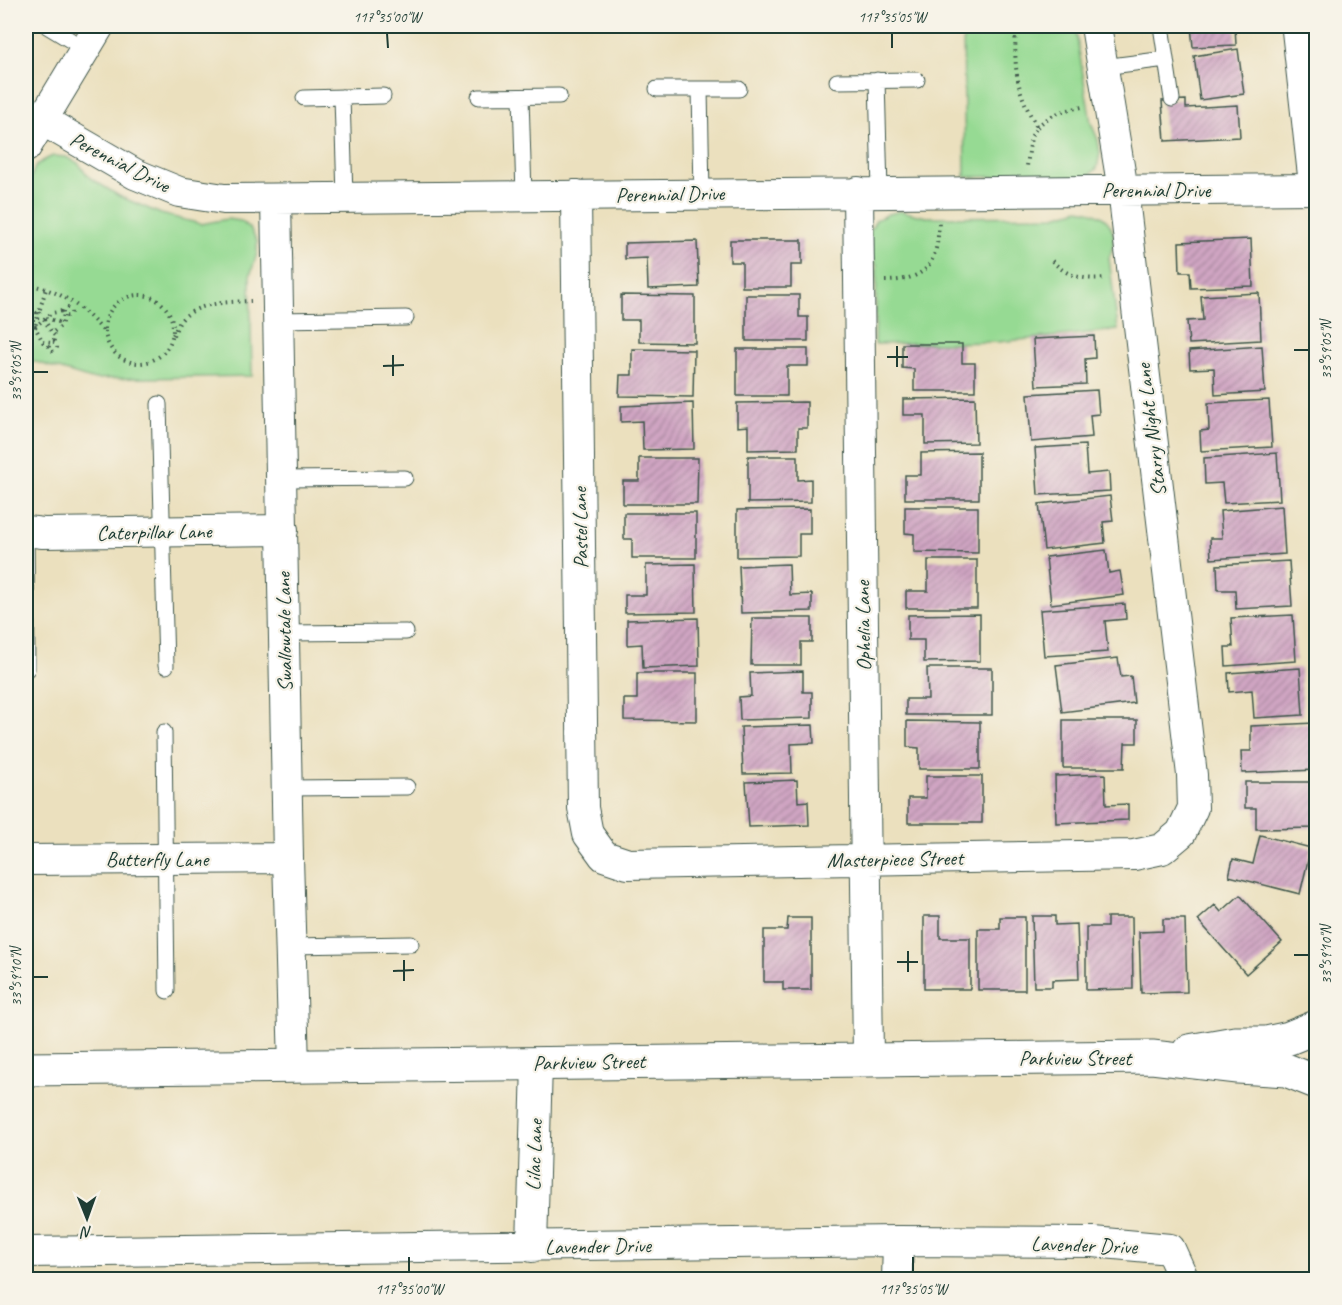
<svg xmlns="http://www.w3.org/2000/svg" width="1342" height="1305" viewBox="0 0 1342 1305" font-family="Caveat,sans-serif">
	<style>
		.park { fill: #96da93; stroke: #5a8c64; stroke-width: 1.5 }
		.building { fill: url(#building-hatch) }
		.lines { fill: none; stroke-linecap: round; stroke-linejoin: round }
		.service-casing { stroke: #3e5549; stroke-width: 17 }
		.minor-casing { stroke: #3e5549; stroke-width: 32 }
		.tertiary-casing { stroke: #3e5549; stroke-width: 35 }
		.path { stroke: #3e5549; stroke-width: 4; stroke-dasharray: 1.5 4.5; stroke-linecap: butt }
		.service { stroke: #fff; stroke-width: 15 }
		.minor { stroke: #fff; stroke-width: 30 }
		.tertiary { stroke: #fff; stroke-width: 33 }
		.ticks { fill: none; stroke: #1f3d34; stroke-width: 2 }
		.labels { text-anchor: middle; dominant-baseline: central; stroke-width: 4.5; stroke-linejoin: round; paint-order: stroke }
		.street-label { font-size: 21px; fill: #1f3d34; stroke: #f7f3e8 }
		.neatline { fill: none; stroke: #1f3d34; stroke-width: 2 }
		.ticks-label { font-size: 15px; text-anchor: middle; fill: #1f3d34 }
	</style>
	<defs>
		<pattern id="building-hatch" width="6" height="6" patternUnits="userSpaceOnUse" patternTransform="scale(1.5)"><rect width="6" height="6" fill="#d0a5c3"/><path d="M-1 1l2-2M0 6l6-6M5 7l2-2" fill="none" stroke="#a8889f"/></pattern>
	</defs>
	<rect width="100%" height="100%" fill="#f7f3e8"/>
	<filter id="ink" filterUnits="userSpaceOnUse"><feTurbulence type="fractalNoise" baseFrequency=".0167" numOctaves="2"/><feDisplacementMap in="SourceGraphic" scale="12" xChannelSelector="R" yChannelSelector="G"/><feConvolveMatrix kernelMatrix="1 2 1 2 8 2 1 2 1" color-interpolation-filters="sRGB"/></filter>
	<filter id="wash" filterUnits="userSpaceOnUse"><feTurbulence type="fractalNoise" baseFrequency=".008" numOctaves="4" result="noise"/><feDisplacementMap in="SourceGraphic" scale="24" xChannelSelector="R" yChannelSelector="G"/><feGaussianBlur stdDeviation="1.35" result="paint"/><feColorMatrix in="noise" values="0 0 0 0 0 0 0 0 0 0 0 0 0 0 0 0 0 1.4 0 .05"/><feComposite in="paint" operator="in"/></filter>
	<g filter="url(#wash)">
		<rect width="100%" height="100%" fill="#ebe0be"/>
		<path class="park" d="M963,26H1075L1091,123L1098,140L1100,153L1097,168L1086,178L1048,179L1033,176L965,177Z
			M53,156L66,157L78,163L90,178L119,196L161,214L201,224L227,219L241,221L251,230L257,241V253L250,276L252,376L91,379L26,359V195C35,173 27,167 53,156Z
			M1079,209C1108,213 1121,229 1109,258L1118,330L998,342L875,344L877,266L871,255L870,231L876,220L888,214L901,211L926,217L1055,216Z"/>
		<g id="blocks">
			<path class="building" d="M1191,26H1235L1236,45L1193,47Z
				M1238,49L1244,94L1200,100L1194,56Z
				M1186,100V108L1238,105L1240,137L1165,141L1162,101Z
				M1251,239L1253,286L1191,288L1190,272H1180L1179,242Z
				M730,240H802V265H791V287H742V262H730Z
				M697,241L699,287L648,289L647,258L625,259V243Z
				M1259,293L1261,340L1189,344L1187,321L1203,320L1201,296Z
				M621,295L695,296V343L639,342V320H621Z
				M746,295H799V317H808V341H746Z
				M1094,336L1095,358L1085,359L1086,384L1036,386L1033,339Z
				M902,344H962V363H975V391H914V369L902,368Z
				M1262,346L1265,392L1215,395L1214,368L1190,369L1189,351Z
				M632,349L694,350L693,397L619,396L620,375H632Z
				M737,349H808V366H787V396H737Z
				M1097,390L1099,414L1090,415L1092,437L1031,442L1028,394Z
				M975,398L976,443L925,444V415H903V399Z
				M1269,400L1272,447L1201,451L1200,431L1209,430L1208,403Z
				M807,402V428H798V449L748,450V426L737,427V403Z
				M693,403L694,449L643,450L642,421L621,422V406Z
				M1085,445L1087,474L1109,472L1110,491L1038,495L1035,448Z
				M979,452V499H905V475H921V453Z
				M1277,453L1280,500L1224,503L1222,483L1205,484L1204,458Z
				M748,456H798V480L811,479V502L748,503Z
				M639,458H698L697,504H623V481H639Z
				M1110,496L1113,521L1103,522L1105,543L1044,550L1039,504Z
				M1282,506L1285,554L1211,559L1210,538H1222L1220,511Z
				M905,507H978V553L914,552V534L905,533Z
				M810,509V534H799V556L737,557V510Z
				M624,513H696V558H632V539H624Z
				M1106,550L1109,573L1120,571L1124,595L1051,604L1046,557Z
				M928,560H977V608H906V591H928Z
				M1289,561L1292,606L1236,609L1235,590H1218L1217,565Z
				M695,564L696,612L625,613V595H646V565Z
				M789,564L790,595L812,594V611L741,613L739,566Z
				M1125,604L1126,619L1105,621L1108,652L1044,656L1040,610Z
				M980,614V661L924,662V640H908V615Z
				M1293,615L1296,661L1226,666L1225,647H1233L1231,618Z
				M698,618L699,666L643,668L642,644L627,645V620Z
				M752,618H812V642H801V665H751Z
				M1118,658L1121,677L1131,676L1134,703L1062,712L1056,665Z
				M927,668H992V715H906V699H928Z
				M1300,668L1303,715L1254,718L1252,690L1229,692L1228,673Z
				M803,671V692H812V718L740,720L739,697L751,696L750,673Z
				M637,673H697V721L624,720V699H637Z
				M1063,720H1137V743H1125L1124,768H1063Z
				M907,721L980,722V769H919V748L907,747Z
				M1314,723L1316,770L1242,773L1241,751H1251V726Z
				M813,725L814,743L791,744L792,773L743,774L741,727Z
				M1105,774L1106,805L1128,804V820L1056,823L1055,776Z
				M926,776H982V823H908V798H926Z
				M797,780L798,802L808,801L809,825L749,827L746,782Z
				M1245,782H1316V828L1256,829V808H1245Z
				M1260,835L1311,848L1300,894L1229,876L1233,859L1253,864Z
				M1240,895L1282,942L1246,974L1198,920L1215,905L1221,912Z
				M924,916H940V938H970V989H924Z
				M1032,916H1055V925L1077,924L1079,979L1052,980V987H1034Z
				M1000,917H1025V990H978V929H1000Z
				M1107,917H1132L1133,989L1086,990V927H1107Z
				M788,918H811V990H783V982H764V930H787Z
				M1163,919H1185L1187,992L1141,993L1139,932L1163,931Z"/>
		</g>
	</g>
	<g filter="url(#ink)">
		<use href="#blocks" fill-opacity="0" stroke="#3e5549" stroke-width="1.5"/>
		<g class="lines">
			<g class="service-casing">
				<path id="service" d="M47,26L85,49
					M1161,26L1172,99
					M1103,67L1166,59
					M877,80L880,191
					M837,81L917,80
					M657,89H739
					M700,89L702,194
					M342,97L345,197
					M479,97L559,96
					M521,97L524,195
					M304,98L383,96
					M278,320L406,318
					M159,404L166,666
					M281,479L405,478
					M26,531L27,669
					M284,633L406,632
					M164,732L167,991
					M287,788L407,787
					M290,946L411,944"/>
			</g>
			<g class="minor-casing">
				<path id="minor" d="M42,120L135,174L179,192L224,199L1316,189
					M26,147L99,26
					M858,192L868,1059
					M576,195L583,808L588,834L604,856L628,864L1134,855L1162,849L1181,833L1193,808L1192,775L1123,190L1096,26
					M276,199L288,858L294,1066
					M26,531L43,533L283,530
					M26,860L288,858
					M532,1247L537,1063
					M26,1252L898,1241L1093,1242L1170,1249L1184,1280
					M897,1280L898,1241"/>
			</g>
			<g class="tertiary-casing">
				<path id="tertiary" d="M1298,26L1316,189
					M1189,1051L1235,1043H1266L1289,1038L1316,1027
					M26,1069L1152,1057L1238,1067L1286,1070L1316,1082"/>
			</g>
			<path class="path" d="M991,26L1001,28L1014,26
				M1016,26C1014,68 1015,89 1037,127L1031,137L1027,166
				M1037,127C1052,113 1062,111 1082,107
				M1052,261C1068,277 1083,280 1106,278
				M885,281C930,280 938,261 939,219
				M26,284C60,290 82,306 105,333
				M105 329a34 34 0 1 1 68 0a34 34 0 1 1-68 0Z
				M26,301L31,314
				M63 312a4 4 0 1 1 8 0a4 4 0 1 1-8 0Z
				M39,312L40,314L38,315L37,313L39,312L46,289
				M26,317L31,314L35,327L43,342L52,343L54,340L55,336L52,333L61,326L64,314
				M46,318L62,323
				M44,319L52,313L63,311
				M35,327L44,319L52,333
				M26,330L35,327L38,315
				M173,335C176,330 178,323 183,318C200,302 229,302 251,301
				M49 347a4 4 0 1 1 8 0a4 4 0 1 1-8 0Z"/>
			<use href="#service" class="service"/>
			<use href="#minor" class="minor"/>
			<use href="#tertiary" class="tertiary"/>
		</g>
	</g>
	<path class="ticks" d="M387,33L388,48M892,33V48M897,346V367M1294,350H1309M393,355V376M887,357H908M383,366L404,365M33,372H48M908,951V972M1294,955H1309M404,960V981M897,962H918M393,971L414,970M33,977H48M409,1257V1272M913,1257V1272"/>
	<g class="labels">
		<g class="street-label">
			<text transform="translate(120 162) rotate(27)">Perennial Drive</text>
			<text x="1156" y="190">Perennial Drive</text>
			<text transform="translate(670 194) rotate(-1)">Perennial Drive</text>
			<text transform="translate(1151 430) rotate(-97)">Starry Night Lane</text>
			<text transform="translate(580 528) rotate(-91)">Pastel Lane</text>
			<text transform="translate(154 532) rotate(-1)">Caterpillar Lane</text>
			<text transform="translate(863 626) rotate(-91)">Ophelia Lane</text>
			<text transform="translate(284 632) rotate(-91)">Swallowtale Lane</text>
			<text x="157" y="859">Butterfly Lane</text>
			<text transform="translate(895 859) rotate(-1)">Masterpiece Street</text>
			<text x="1075" y="1058">Parkview Street</text>
			<text transform="translate(589 1062) rotate(-1)">Parkview Street</text>
			<text transform="translate(534 1155) rotate(-88)">Lilac Lane</text>
			<text transform="translate(1084 1245) rotate(2)">Lavender Drive</text>
			<text transform="translate(598 1246) rotate(-1)">Lavender Drive</text>
		</g>
	</g>
	<rect width="1342" height="1305" fill="none" stroke="#f7f3e8" stroke-width="66"/>
	<g transform="translate(87 1218) rotate(179)" stroke="#f7f3e8" stroke-width="4.5" paint-order="stroke">
	<path d="M0-4.5L10 22L0 15L-10 22Z" fill="#1f3d34"/>
	<text y="-9" font-size="16" font-weight="bold" text-anchor="middle" fill="#1f3d34">N</text>
	</g>
	<rect x="33" y="33" width="1276" height="1239" class="neatline"/>
	<g class="ticks-label">
		<text x="387" y="22">117°35'00"W</text>
		<text x="892" y="22">117°35'05"W</text>
		<text transform="translate(1326 350) rotate(-90)" y="5">33°59'05"N</text>
		<text transform="translate(16 372) rotate(-90)" y="5">33°59'05"N</text>
		<text transform="translate(1326 955) rotate(-90)" y="5">33°59'10"N</text>
		<text transform="translate(16 977) rotate(-90)" y="5">33°59'10"N</text>
		<text x="409" y="1294">117°35'00"W</text>
		<text x="913" y="1294">117°35'05"W</text>
	</g>
</svg>
